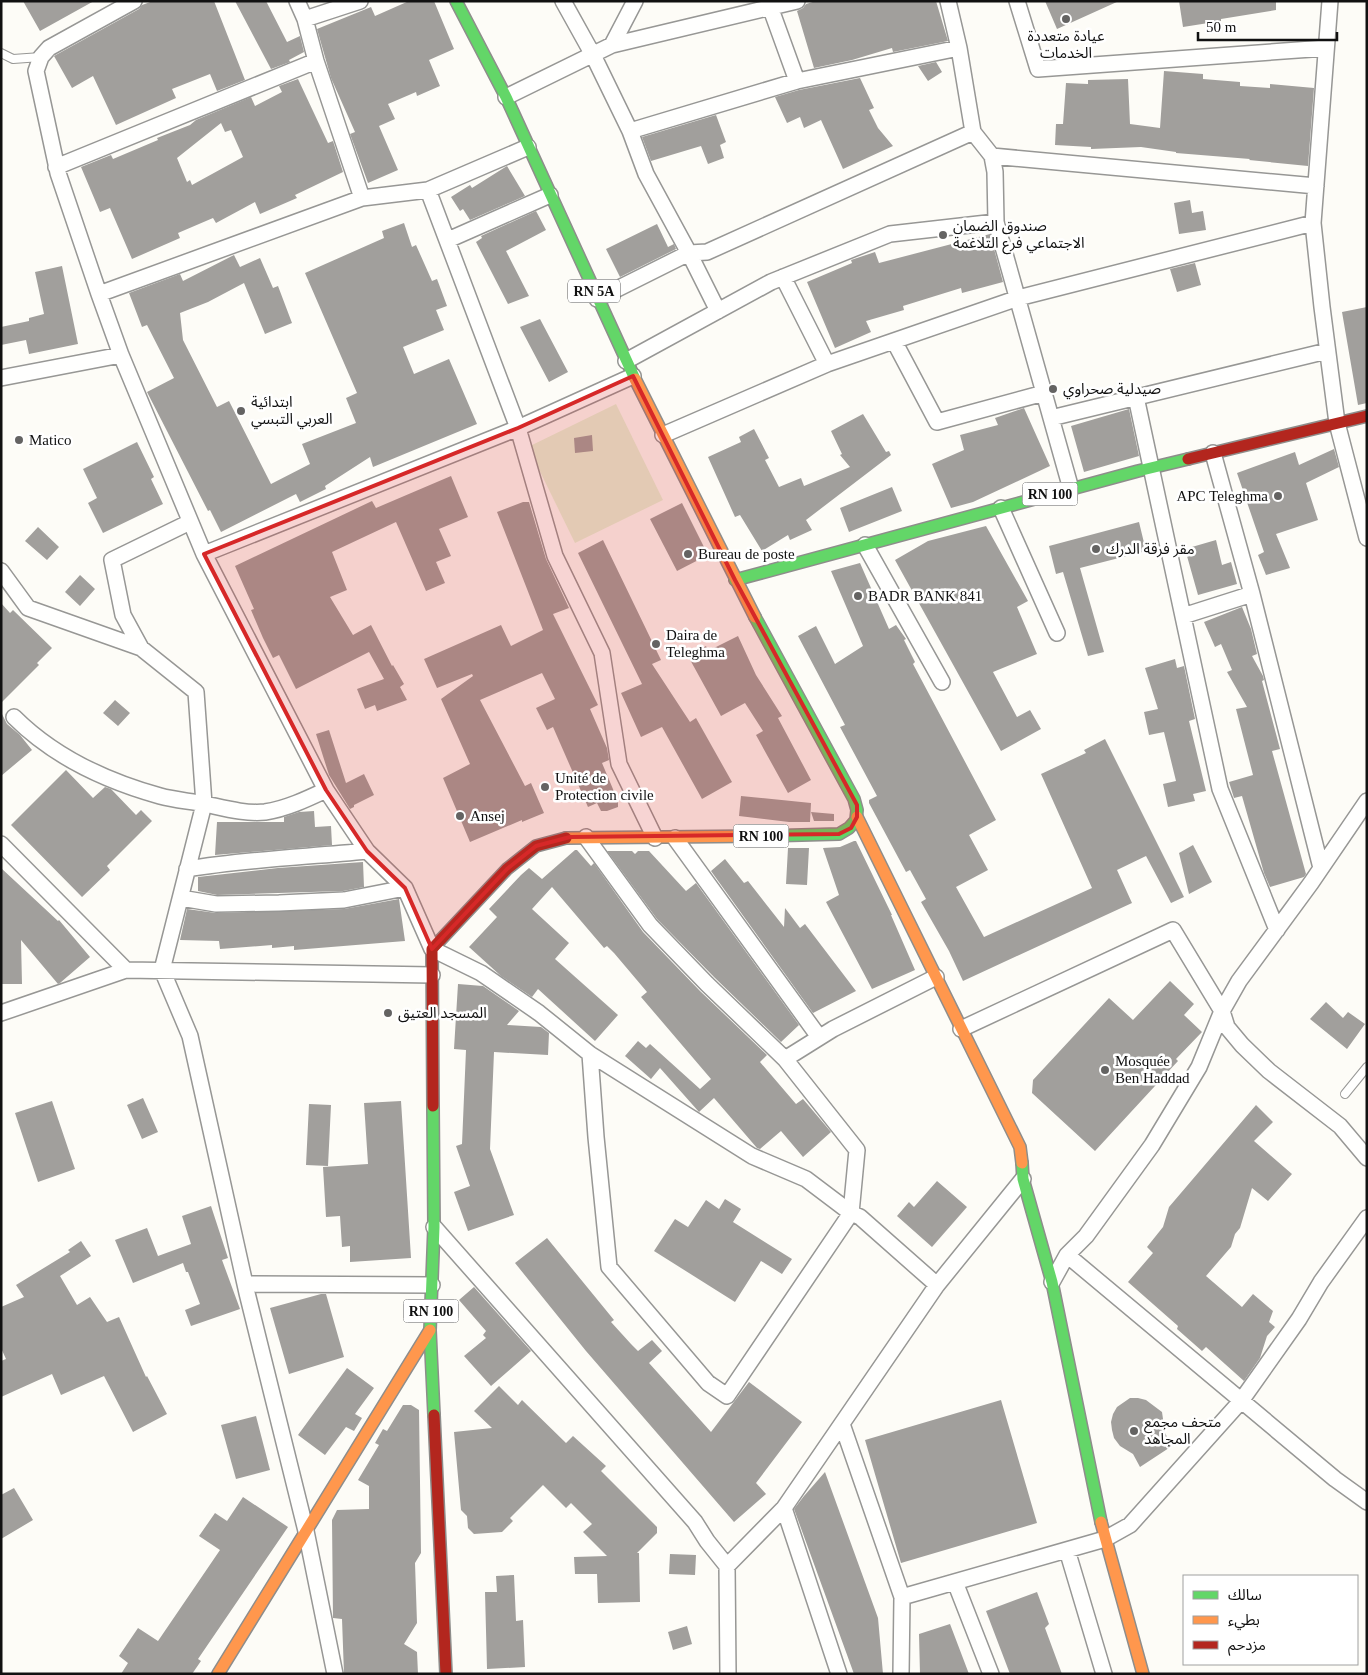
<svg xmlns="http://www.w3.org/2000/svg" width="1368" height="1675" viewBox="0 0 1368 1675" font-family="'Times New Roman','Noto Sans Arabic',serif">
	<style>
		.green { fill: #e7f3d7 }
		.building { fill: #a19f9c; fill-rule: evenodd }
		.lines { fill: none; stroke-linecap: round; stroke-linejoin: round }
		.lane-casing { stroke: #979795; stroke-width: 10 }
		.street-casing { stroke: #979795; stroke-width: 18 }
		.fast-casing { stroke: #8e8d8b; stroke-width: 14 }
		.slow-casing { stroke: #8e8d8b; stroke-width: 14 }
		.jam-casing { stroke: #8e8d8b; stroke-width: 14 }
		.lane { stroke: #fffffe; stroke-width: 8 }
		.street { stroke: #fffffe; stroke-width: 15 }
		.fast { stroke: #63d668; stroke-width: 11 }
		.slow { stroke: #ff974d; stroke-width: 11 }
		.jam { stroke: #b3261e; stroke-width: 11 }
		.marked { fill: #d62828; fill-opacity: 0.2; stroke: #d62828; stroke-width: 4; stroke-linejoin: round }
		.poi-dot { fill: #646362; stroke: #fff; stroke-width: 2 }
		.labels { text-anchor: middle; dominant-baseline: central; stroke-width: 5; stroke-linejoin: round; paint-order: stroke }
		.shield { fill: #fff; stroke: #585858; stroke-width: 1 }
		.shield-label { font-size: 14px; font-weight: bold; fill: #111 }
		.poi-label { font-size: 15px; fill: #111; stroke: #fff; text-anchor: start }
	</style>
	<rect width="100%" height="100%" fill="#fdfcf7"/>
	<path class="green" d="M616,404L663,500L575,543L528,447Z"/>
	<path class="building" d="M23,1H94L40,31Z
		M153,1H214L245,80L217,91L210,74L172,89L176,98L116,125L93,76L72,88L54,56L139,9L142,5Z
		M235,1H266L287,42L300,36L304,52L289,60L290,62L271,69Z
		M409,1H434L454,49L429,60L440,86L417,96L416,92L388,104L395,119L379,126L398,170L368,183L350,134L355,132L331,78L317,29L371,7L375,16Z
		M816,1H936L948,41L893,52L892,48L852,60L814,68L797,11L803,8L806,4Z
		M1045,1H1119L1057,29Z
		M1179,1H1276V10L1221,19V21L1183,27Z
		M936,62L942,72L928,81L918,66Z
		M1164,71L1203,74V79L1240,82V86L1270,88V84L1314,88L1308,166L1249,160L1250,159L1176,153V152L1141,147L1091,149V147L1055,145L1056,124H1063L1066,83L1088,84V80L1128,79L1130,124L1160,128Z
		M860,78L874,108L869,110L878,128L893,146L843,169L821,120L804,128L800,117L787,123L775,97L799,90Z
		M298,79L328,143L333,141L343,172L295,195L297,198L260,214L255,202L216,223L213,218L178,233L180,238L132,259L110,208L100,212L81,167L111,155L113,159L158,140L157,138L190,125L196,120L251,97L255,106L282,92L279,86ZM221,123L225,132L231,130L243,157L192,185L190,180L187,182L177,158Z
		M716,115L726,142L720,145L724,158L708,164L701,146L651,161L642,137Z
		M507,166L525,196L470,220L463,209L460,211L451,197L470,185L472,188Z
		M1190,200L1192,213L1203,211L1206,230L1179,234L1174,203Z
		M536,211L546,230L506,251L529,296L508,304L476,242L482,238L481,236Z
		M404,223L412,247L416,245L432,281L437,279L447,306L436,310L444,330L403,347L414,374L449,359L477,424L373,467L370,457L325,486L326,489L300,502L296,494L221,532L210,510L208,511L147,392L174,378L147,325L142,327L129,293L180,274L183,281L234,255L240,267L260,258L273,288L278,286L292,323L265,334L244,283L208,302L180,313L183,340L217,407L229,401L271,484L310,464L302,444L356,423L346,398L357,393L305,273L384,238L382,231Z
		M657,224L668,247L674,244L676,249L620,277L606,249Z
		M990,234L1003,282L962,293L961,288L903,306L904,310L866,321L871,332L835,348L807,282L852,263L851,260L875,252L879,263Z
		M1195,263L1201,285L1177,292L1170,269Z
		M62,266L78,344L29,354L26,340L1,345V327L29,321V318L44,314L35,272Z
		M1367,307V403L1358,405L1342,312Z
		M540,319L568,372L549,382L520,327Z
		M1024,408L1050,466L973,502L951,508L932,464L964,450L960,435L998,425L995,418Z
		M1129,409L1139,456L1084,472L1071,426Z
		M863,414L886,452L889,451L891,455L806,520L812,530L790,540L788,535L762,551L740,515L735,517L708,457L741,442L739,437L754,429L769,458L765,460L779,487L801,478L804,486L850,467L840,455L842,454L831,431Z
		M592,435L593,451L575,453L574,438Z
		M137,442L154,477L151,479L163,504L103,533L88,503L97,498L83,469Z
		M1334,449L1339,467L1306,483L1318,520L1276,534L1290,568L1266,575L1258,555L1264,552L1237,473L1295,452L1299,465Z
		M451,476L468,517L439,529L451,556L436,562L445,583L426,591L396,522L332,552L347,590L330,597L353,635L371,625L392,666L393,665L404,684L400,687L407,700L377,711L375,705L365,709L357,689L384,679L369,652L296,689L279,655L273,658L263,638L251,610L254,609L235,566L372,501L376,508Z
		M892,487L902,511L849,532L840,508Z
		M523,502H529L546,559L569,608L553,614L598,705L590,709L607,748L609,760L602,763L618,801V807L607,811H601L597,803L588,807L553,727L547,730L536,708L555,699L542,673L480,700L525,786L531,783L544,813L522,822V820L470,842L443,778L470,764L441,699L473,676L472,674L437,688L424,659L501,625L511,646L543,630L497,512Z
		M682,503L708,555L677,571L650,519Z
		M1139,522L1146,551L1080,568L1104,652L1088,656L1063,572L1056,574L1049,546Z
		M986,526L1028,601L1017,607L1037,654L993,672L1017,717L1030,710L1041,729L1001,751L895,560L928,541Z
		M38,527L59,547L47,560L25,541Z
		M603,540L661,660L652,664L690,722L696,718L732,782L702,799L662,727L641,737L621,693L642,684L578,553Z
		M1216,540L1222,565L1231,562L1237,584L1198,595L1185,549Z
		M860,563L889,629L896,625L906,639L904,640L915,662L913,664L996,820L969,835L988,870L956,887L984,937L1092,888L1041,774L1086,753L1084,750L1105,739L1184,897L1171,903L1146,856L1117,870L1132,903L963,981L949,951L921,902L926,899L910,870L906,872L869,803V800L877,796L840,727L845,725L798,636L816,626L835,664L863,646L831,571Z
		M80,575L95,589L80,606L65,592Z
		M1,603L10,613L13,610L52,648L37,663L39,665L1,703Z
		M1242,607L1251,629L1257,654L1252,656L1263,676L1264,680L1262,681L1280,749L1272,751L1306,874L1304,877L1270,887L1264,873L1242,796L1234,798L1229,782L1253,775L1236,709L1247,707L1227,672L1232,670L1221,644L1215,647L1204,622Z
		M738,636L756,675L782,716L778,718L811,780L788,793L756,735L763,731L745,703L721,716L688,656L706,646L708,651Z
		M1175,659L1177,668L1184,666L1195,719L1189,721L1206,791L1193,794L1195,801L1168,807L1163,784L1176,781L1164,732L1149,735L1144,712L1158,709L1145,668Z
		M115,700L130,713L118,726L103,713Z
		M1,712L7,724L20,735L32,750L1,776Z
		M329,730L346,783L364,774L374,795L354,805V807L350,809L329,775L316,734Z
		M66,770L93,798L105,787L111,789L136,815L141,810L152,821L107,866L110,870L82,897L11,825Z
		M741,796L811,803L810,822H789L739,816Z
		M314,811L315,827L331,826L332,845L215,855L217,822H284V817L299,812Z
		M811,812L834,814V821H814Z
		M854,841H856L892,915H891L915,970L872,989L826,902L839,895L823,848L840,847Z
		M1193,845L1212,882L1189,894L1179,853Z
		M788,848H809L807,885L786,884Z
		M575,850H577L591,866L594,863L643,932L700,991L767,1055L760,1062L796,1104L803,1099L831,1132L803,1157L781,1131L760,1149L757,1148L714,1098L699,1112L660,1068L651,1079L625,1056L638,1041L646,1048L650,1044L700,1089L711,1079L641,997L647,992L614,953L607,946L604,948L552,887L532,909L569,943L555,959L618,1015L595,1041L538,989L532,997L501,976L469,947L497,917L489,909L521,875L529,868L542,879Z
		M607,851H632L635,854L638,851H649L686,891L696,883L799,1025L781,1042L714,977L657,919Z
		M725,859L744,883L748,881L784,927L785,908L800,928L805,924L856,991L813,1013L711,871Z
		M363,862L364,887L343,891L217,895L198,891V877L278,868Z
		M1,868L58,921L59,920L90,957L60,983L58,984L21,940L22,984H1Z
		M399,899L405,941L294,950V946L272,948V945L220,949L219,941L180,940L187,909L216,913L344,909Z
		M1170,981L1194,1004L1184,1015L1202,1032L1176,1059L1178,1061L1095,1151L1032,1093L1033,1080L1109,998L1133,1020Z
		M458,984L483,986L519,1011L507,1025L541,1027L549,1033L548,1055L494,1052L490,1149L514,1215L468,1231L454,1192L470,1186L456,1146L462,1144L466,1050L454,1049Z
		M1326,1002L1343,1018L1348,1012L1365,1024L1347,1049L1310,1019Z
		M143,1098L158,1132L142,1139L127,1105Z
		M52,1101L75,1169L38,1182L15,1113Z
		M401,1101L411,1258L350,1262V1246L342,1247L340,1216L326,1217L323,1167L368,1164L364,1103Z
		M309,1104L331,1105L328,1166L306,1165Z
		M1256,1105L1273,1122L1254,1141L1292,1174L1268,1201L1252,1188L1240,1228L1235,1234L1231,1247L1206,1276L1242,1307L1253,1294L1273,1311L1269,1322L1275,1327L1267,1336L1260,1358L1244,1381L1206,1347L1202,1351L1177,1329L1178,1326L1128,1282L1153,1253L1147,1247L1163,1227L1169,1207Z
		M937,1181L967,1207L932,1247L897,1216L909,1202L914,1207Z
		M725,1199L741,1209L733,1222L792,1259L782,1274L761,1261L735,1302L654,1251L675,1219L688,1227L706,1200L719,1209Z
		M211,1206L228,1258L222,1260L240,1309L191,1326L185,1310L200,1304L188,1272H186L183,1263L133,1283L115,1240L147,1228L158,1256L191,1244L182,1216Z
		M547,1238L614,1320L611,1322L631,1344L638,1351L652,1340L662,1351L649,1363L711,1432L749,1382L802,1422L756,1483L766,1494L734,1522L586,1351L515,1263Z
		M81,1241L91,1256L60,1276L77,1305L90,1297L107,1322L119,1317L146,1377L147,1376L167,1414L133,1432L104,1376L61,1395L52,1374L1,1397V1361L6,1359L1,1348V1307L24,1297L16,1285L70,1252L68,1250Z
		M474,1287L531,1351L491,1386L464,1356L486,1338L483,1335L486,1331L459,1300Z
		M321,1294H326L344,1357L289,1374L270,1308Z
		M347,1368L374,1388L355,1414L362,1418L354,1431L346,1427L325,1455L298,1435Z
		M499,1386L518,1405L522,1400L566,1443L573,1436L606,1466L601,1471L657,1527V1533L637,1553H639L640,1602L598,1603L597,1574H575L574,1557L607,1556L583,1532L592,1524L571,1503L566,1508L543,1485L510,1518L513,1521L502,1532L474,1534L468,1528L467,1516L461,1510L454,1432L492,1428L474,1411Z
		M1130,1398H1138L1146,1400L1162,1412L1165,1433L1172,1446L1140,1467L1133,1454L1120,1446L1114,1438L1112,1430L1111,1422L1113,1414L1117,1407Z
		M1001,1400L1037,1523L901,1563L865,1440Z
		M403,1405H411L419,1410L421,1553L415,1563L417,1623L404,1644L417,1652L418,1674H344L342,1619L333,1618L332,1520L337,1510L369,1509V1486L358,1480L379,1445L375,1443L383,1429L387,1431Z
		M256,1416L270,1470L236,1479L221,1425Z
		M825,1472L878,1618L883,1674H854L794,1509L804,1496Z
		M14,1488L33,1520L1,1539V1495Z
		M243,1497L288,1527L198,1659L201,1661L192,1674H121L128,1663L119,1656L138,1628L158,1641L220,1550L199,1536L215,1513L227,1521Z
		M670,1554L696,1555L695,1575L669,1574Z
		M514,1575L516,1621L523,1620L525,1667L487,1669L485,1592H497L496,1576Z
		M1037,1592L1049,1624L1045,1628L1062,1674H1010L986,1611Z
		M950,1624L969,1674H920L919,1634Z
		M687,1626L692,1644L673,1650L668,1632Z"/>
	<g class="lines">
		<g class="lane-casing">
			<path id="lane" d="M1,53L13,59L41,57
				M1345,1094L1367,1067"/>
		</g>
		<g class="street-casing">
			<path id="street" d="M134,1L49,48L41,57L36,71L58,173L99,294L121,355L204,554L326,790L367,851L405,888L432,949L481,973L539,1013L590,1054L752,1156L806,1179L851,1213L860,1217L937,1285
				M297,1L305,19L316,61L362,198
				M563,1L593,55L630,131L646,174L689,253L718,311
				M768,1L797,81
				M948,1L959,48L973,132L992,156L995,172L996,222L1071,489
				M1017,1L1038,69L1326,48
				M1330,1L1313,223L1322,307L1337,423L1367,538
				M305,19L360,1
				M612,45L797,1
				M506,97L612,45L635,1
				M630,131L797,81L959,48
				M992,156L1316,186
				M56,167L316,61
				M428,190L518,428L555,556L602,653L619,764L655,838
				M448,240L550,195
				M783,277L827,364
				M99,294L362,198L428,190L528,147
				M597,299L689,253L707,252L973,132
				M894,341L937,422L1044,393
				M626,361L771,282L890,234L996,222
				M1,378L121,355
				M1136,397L1220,789L1277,930
				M1051,418L1327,351
				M663,435L827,364L1018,298L1313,223
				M1213,453L1252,594L1321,868
				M1001,508L1057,633
				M865,545L942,682
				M204,554L518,428L633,376
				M1,571L28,608L141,648L196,692L204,804L162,970L190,1036L247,1293L306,1531L335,1674
				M1183,616L1252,594
				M141,648L123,615L112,560L190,522
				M14,717C53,756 106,781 160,796C174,800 190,801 205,804C224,808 245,814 265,812C286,809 307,799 326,790
				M586,837L650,925L707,984L785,1059L857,1150L851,1213L727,1396L708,1383L609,1267L596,1137L590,1054
				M675,838L819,1037
				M1,844L126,970L432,975
				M187,869C247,859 307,857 367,851
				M181,898L216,904L279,903L344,900L405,888
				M1,1013L126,970
				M961,1029L1173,930L1222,1011L1227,1027L1242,1045L1269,1071L1340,1126L1367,1158
				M785,1059L833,1029L936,977
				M434,1227L695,1522L707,1541L727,1566L728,1674
				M1067,1255L1335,1479L1367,1502
				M1052,1282L1067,1255L1086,1236L1152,1145L1199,1067L1222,1011L1239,981L1311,883L1367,801
				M245,1284L432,1285
				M842,1424L902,1597L901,1674
				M784,1508L839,1674
				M1067,1550L1104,1674
				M727,1566L784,1508L937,1285L1023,1179
				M955,1582L991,1674
				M902,1597L1105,1539L1130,1525L1241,1401L1299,1319L1321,1282L1367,1218"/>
		</g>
		<g class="fast-casing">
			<path id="fast" d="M456,1L506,97L635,379
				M735,580L1138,471L1188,459
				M755,617L854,799L857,810L856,820L849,828L839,834L764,836
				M433,1106L434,1227L430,1330L434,1415
				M1022,1163L1023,1179L1052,1282L1101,1522"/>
		</g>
		<g class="slow-casing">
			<path id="slow" d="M635,379L755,617
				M857,817L1020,1147L1022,1163
				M566,838L764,836
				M1101,1522L1143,1674
				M218,1674L430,1330"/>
		</g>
		<g class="jam-casing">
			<path id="jam" d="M1188,459L1367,416
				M433,1106L432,949L507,869L536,846L566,838
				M434,1415L446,1674"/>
		</g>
		<use href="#lane" class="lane"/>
		<use href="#street" class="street"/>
		<use href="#fast" class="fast"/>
		<use href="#slow" class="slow"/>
		<use href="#jam" class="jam"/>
	</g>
	<path class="marked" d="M633,376L735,580L857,805V817L851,828L839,834L570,837L536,846L507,869L432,949L405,888L367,851L326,790L204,554L518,428Z"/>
	<g class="poi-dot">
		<circle cx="1066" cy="19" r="5"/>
		<circle cx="943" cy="235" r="5"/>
		<circle cx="1053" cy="389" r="5"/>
		<circle cx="241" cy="411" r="5"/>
		<circle cx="19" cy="440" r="5"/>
		<circle cx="1278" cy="496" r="5"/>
		<circle cx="1096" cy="549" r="5"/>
		<circle cx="688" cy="554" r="5"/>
		<circle cx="858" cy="596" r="5"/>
		<circle cx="656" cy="644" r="5"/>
		<circle cx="545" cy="787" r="5"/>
		<circle cx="460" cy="816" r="5"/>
		<circle cx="388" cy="1013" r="5"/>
		<circle cx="1105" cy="1070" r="5"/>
		<circle cx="1134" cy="1431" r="5"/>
	</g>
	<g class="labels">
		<g class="shield">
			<rect x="568" y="279.5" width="52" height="23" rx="4"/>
			<rect x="1022.5" y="482.5" width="55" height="23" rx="4"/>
			<rect x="733.5" y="824.5" width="55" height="23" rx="4"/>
			<rect x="403.5" y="1299.5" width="55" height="23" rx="4"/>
		</g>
		<g class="shield-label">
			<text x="594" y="291">RN 5A</text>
			<text x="1050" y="494">RN 100</text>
			<text x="761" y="836">RN 100</text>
			<text x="431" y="1311">RN 100</text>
		</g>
		<g class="poi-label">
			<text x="1066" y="36" text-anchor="middle">عيادة متعددة<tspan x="1066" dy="17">الخدمات</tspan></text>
			<text x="953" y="226">صندوق الضمان<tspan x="953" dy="17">الاجتماعي فرع التلاغمة</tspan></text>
			<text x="1063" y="389">صيدلية صحراوي</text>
			<text x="251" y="402">ابتدائية<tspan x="251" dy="17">العربي التبسي</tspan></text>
			<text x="29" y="440">Matico</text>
			<text x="1268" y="496" text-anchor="end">APC Teleghma</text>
			<text x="1106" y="549">مقر فرقة الدرك</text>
			<text x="698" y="554">Bureau de poste</text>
			<text x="868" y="596">BADR BANK 841</text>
			<text x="666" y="635">Daira de<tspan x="666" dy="17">Teleghma</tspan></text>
			<text x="555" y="778">Unité de<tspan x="555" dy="17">Protection civile</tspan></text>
			<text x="470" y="816">Ansej</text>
			<text x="398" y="1013">المسجد العتيق</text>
			<text x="1115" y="1061">Mosquée<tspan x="1115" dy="17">Ben Haddad</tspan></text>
			<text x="1144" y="1422">متحف مجمع<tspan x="1144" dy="17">المجاهد</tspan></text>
		</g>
	</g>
	<rect width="1368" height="1675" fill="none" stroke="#111111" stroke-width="5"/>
	<rect x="1183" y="1575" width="175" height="90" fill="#ffffff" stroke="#a0a0a0"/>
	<rect x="1193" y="1591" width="25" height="8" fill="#63d668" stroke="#a0a0a0"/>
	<text x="1228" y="1600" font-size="15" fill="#111111">سالك</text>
	<rect x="1193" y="1616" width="25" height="8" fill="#ff974d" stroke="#a0a0a0"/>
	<text x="1228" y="1625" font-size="15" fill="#111111">بطيء</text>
	<rect x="1193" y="1641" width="25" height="8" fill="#b3261e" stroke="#a0a0a0"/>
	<text x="1228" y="1650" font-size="15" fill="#111111">مزدحم</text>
	<path d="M1198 32v8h139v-8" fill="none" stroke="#111111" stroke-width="2.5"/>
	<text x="1206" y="32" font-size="15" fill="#111111" stroke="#ffffff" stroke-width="4" paint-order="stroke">50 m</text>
</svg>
